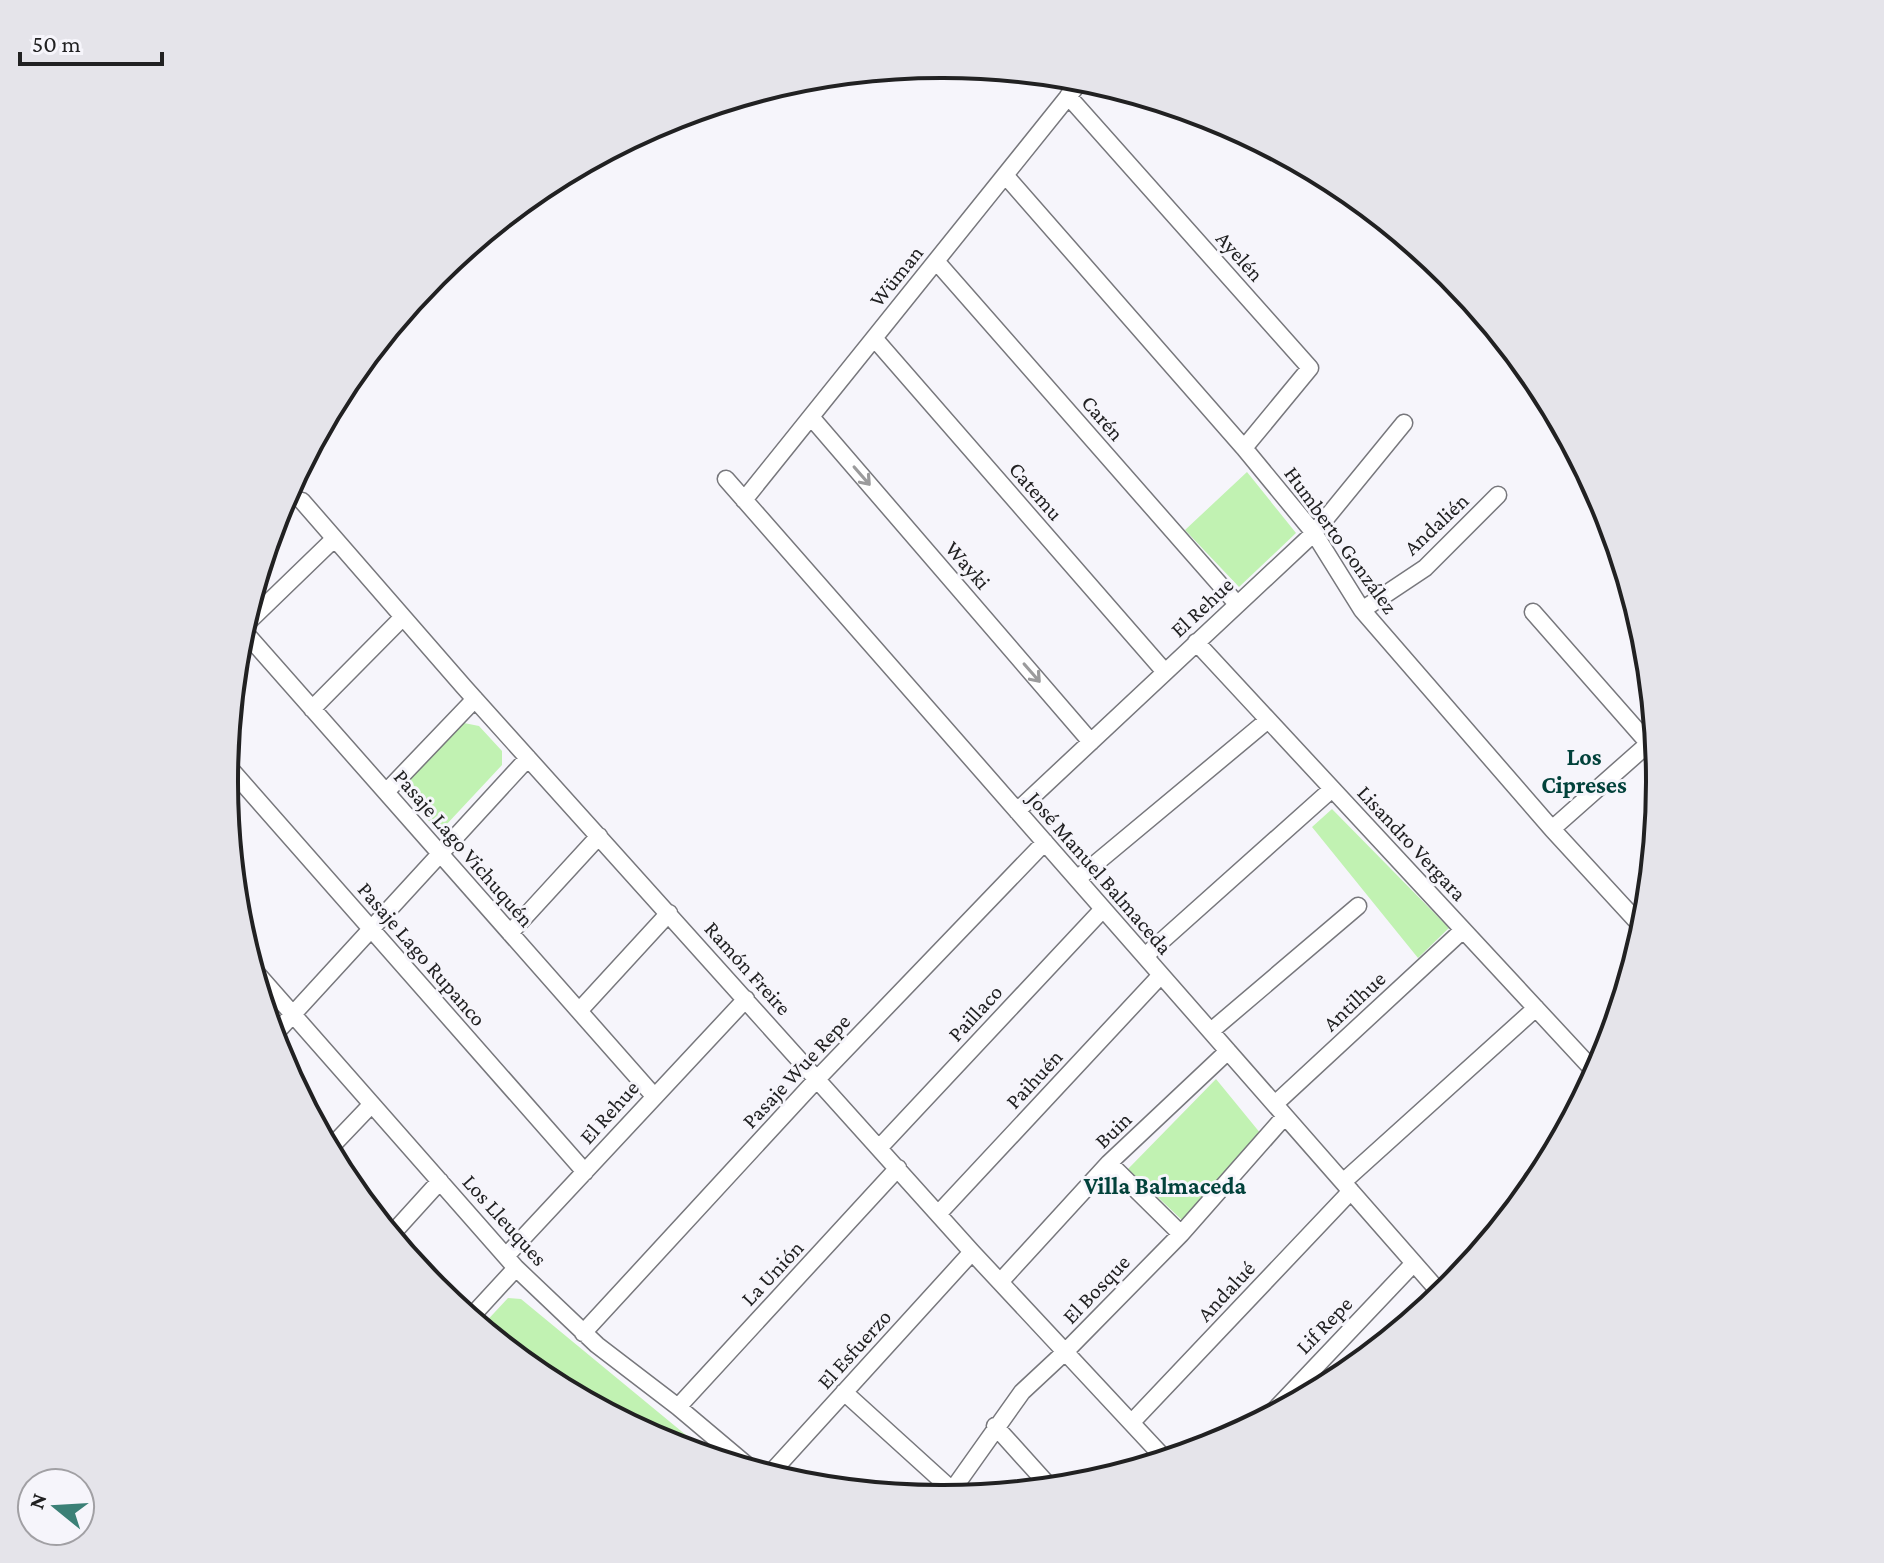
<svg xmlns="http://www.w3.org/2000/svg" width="1884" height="1563" viewBox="0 0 1884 1563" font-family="'Crimson Pro',serif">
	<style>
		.green { fill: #c1f2b2 }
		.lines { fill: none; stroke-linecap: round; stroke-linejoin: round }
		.street-casing { stroke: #77777c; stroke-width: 19 }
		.secondary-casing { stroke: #77777c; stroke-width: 25 }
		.street { stroke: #fff; stroke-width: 16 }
		.secondary { stroke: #fff; stroke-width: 22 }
		.oneway { stroke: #9b9b9c }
		.labels { text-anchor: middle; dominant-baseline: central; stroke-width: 6; stroke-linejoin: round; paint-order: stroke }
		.street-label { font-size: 22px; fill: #212122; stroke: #f6f5fb }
		.neighbourhood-label { font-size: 24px; font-weight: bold; fill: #02423b; stroke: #f6f5fb }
		.rim { fill: none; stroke: #212122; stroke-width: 4 }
	</style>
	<rect width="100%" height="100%" fill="#f6f5fb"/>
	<path class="green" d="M1247,472L1296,533L1239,587L1185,530Z
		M464,723L479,726L502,751V765L446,825L433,826L405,792L406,781Z
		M1332,809L1449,928L1418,958L1312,827Z
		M1216,1079L1261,1134L1183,1221L1128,1169Z
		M508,1298L521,1299L715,1459L667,1444L543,1378L481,1327Z"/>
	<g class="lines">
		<g class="street-casing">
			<path id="street" d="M1068,96L1310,368L1244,448
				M1005,175L1244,448L1314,533L1362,610L1552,829L1644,929
				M936,261L1237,604
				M874,338L1165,672
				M811,417L1091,742
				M726,479L1442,1295
				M744,500L1083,78
				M302,501L464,687L972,1252L1166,1460
				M1362,610L1425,568L1498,495
				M1533,612L1657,753
				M243,627L334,539
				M242,629L654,1096
				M1196,642L1596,1073
				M312,709L403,617
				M226,764L585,1172
				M386,792L475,699
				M1017,811L1314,533L1404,423
				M1552,829L1648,744
				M1077,879L1268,720
				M510,933L599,836
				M1145,956L1332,789
				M253,969L516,1268L597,1345L678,1407L754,1471
				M579,1011L669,913
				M1211,1031L1358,906
				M273,1036L528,758
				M1275,1104L1463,930
				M880,1147L1103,909
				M329,1149L371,1105
				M1109,1163L1181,1234
				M1343,1182L1536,1008
				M939,1213L1161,975
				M391,1235L440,1181
				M506,1256L746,999
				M1000,1282L1109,1163L1228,1051
				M470,1318L516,1268
				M583,1333L818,1078L1045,842
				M844,1392L952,1490
				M678,1407L898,1168
				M1267,1418L1414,1263
				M1132,1422L1351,1191
				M995,1426L1051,1488
				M769,1475L972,1252
				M946,1499L1022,1392L1066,1351L1181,1234L1285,1116"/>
		</g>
		<g class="secondary-casing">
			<path id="secondary" d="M1530,1191L1535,1180L1543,1172"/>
		</g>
		<use href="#street" class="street"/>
		<use href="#secondary" class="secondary"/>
	</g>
	<defs><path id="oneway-shaft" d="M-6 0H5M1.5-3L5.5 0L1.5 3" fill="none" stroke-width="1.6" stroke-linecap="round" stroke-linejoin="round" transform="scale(2)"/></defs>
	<g class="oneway">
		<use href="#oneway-shaft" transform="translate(862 476) rotate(49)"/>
		<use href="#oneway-shaft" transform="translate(1032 673) rotate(49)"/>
	</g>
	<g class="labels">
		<g class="street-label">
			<text transform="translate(1240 256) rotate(48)">Ayelén</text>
			<text transform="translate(896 276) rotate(-51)">Wüman</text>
			<text transform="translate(1103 418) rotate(49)">Carén</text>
			<text transform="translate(1036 491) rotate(49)">Catemu</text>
			<text transform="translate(1436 524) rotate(-43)">Andalién</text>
			<text transform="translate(1341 540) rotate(54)">Humberto González</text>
			<text transform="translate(968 565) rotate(49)">Wayki</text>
			<text transform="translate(1202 607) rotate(-43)">El Rehue</text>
			<text transform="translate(1412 843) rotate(47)">Lisandro Vergara</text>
			<text transform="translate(464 848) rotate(49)">Pasaje Lago Vichuquén</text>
			<text transform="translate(1100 873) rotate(49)">José Manuel Balmaceda</text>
			<text transform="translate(422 954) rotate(49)">Pasaje Lago Rupanco</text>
			<text transform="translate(748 968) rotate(48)">Ramón Freire</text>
			<text transform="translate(1354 1001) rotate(-43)">Antilhue</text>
			<text transform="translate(975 1013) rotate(-47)">Paillaco</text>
			<text transform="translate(796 1071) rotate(-47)">Pasaje Wue Repe</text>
			<text transform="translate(1034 1079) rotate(-47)">Paihuén</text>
			<text transform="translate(609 1112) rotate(-48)">El Rehue</text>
			<text transform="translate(1113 1130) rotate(-44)">Buin</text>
			<text transform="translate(505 1220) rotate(48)">Los Lleuques</text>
			<text transform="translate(772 1273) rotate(-47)">La Unión</text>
			<text transform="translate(1096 1289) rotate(-46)">El Bosque</text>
			<text transform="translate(1226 1291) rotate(-47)">Andalué</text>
			<text transform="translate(1324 1325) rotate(-46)">Lif Repe</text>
			<text transform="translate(854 1349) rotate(-48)">El Esfuerzo</text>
		</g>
		<g class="neighbourhood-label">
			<text x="1584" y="756">Los<tspan x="1584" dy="28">Cipreses</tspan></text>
			<text x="1165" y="1185">Villa Balmaceda</text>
		</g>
	</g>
	<path d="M0 0H1884V1563H0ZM941 78H943A703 703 0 0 1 1646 781V782A703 703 0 0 1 943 1485H941A703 703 0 0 1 238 782V781A703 703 0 0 1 941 78Z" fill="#e5e4ea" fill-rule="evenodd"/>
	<path class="rim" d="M941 78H943A703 703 0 0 1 1646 781V782A703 703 0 0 1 943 1485H941A703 703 0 0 1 238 782V781A703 703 0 0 1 941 78Z"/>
	<g transform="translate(56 1507) rotate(288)"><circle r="38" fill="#f6f5fb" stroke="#a1a0a4" stroke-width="2"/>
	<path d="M0-6L14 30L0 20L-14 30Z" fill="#3b8076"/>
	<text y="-12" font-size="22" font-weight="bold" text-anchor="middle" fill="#212122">N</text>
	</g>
	<path d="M20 52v12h142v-12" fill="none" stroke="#212122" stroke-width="4"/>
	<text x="32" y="52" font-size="24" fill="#212122" stroke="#f6f5fb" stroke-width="6" paint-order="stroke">50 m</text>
</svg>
